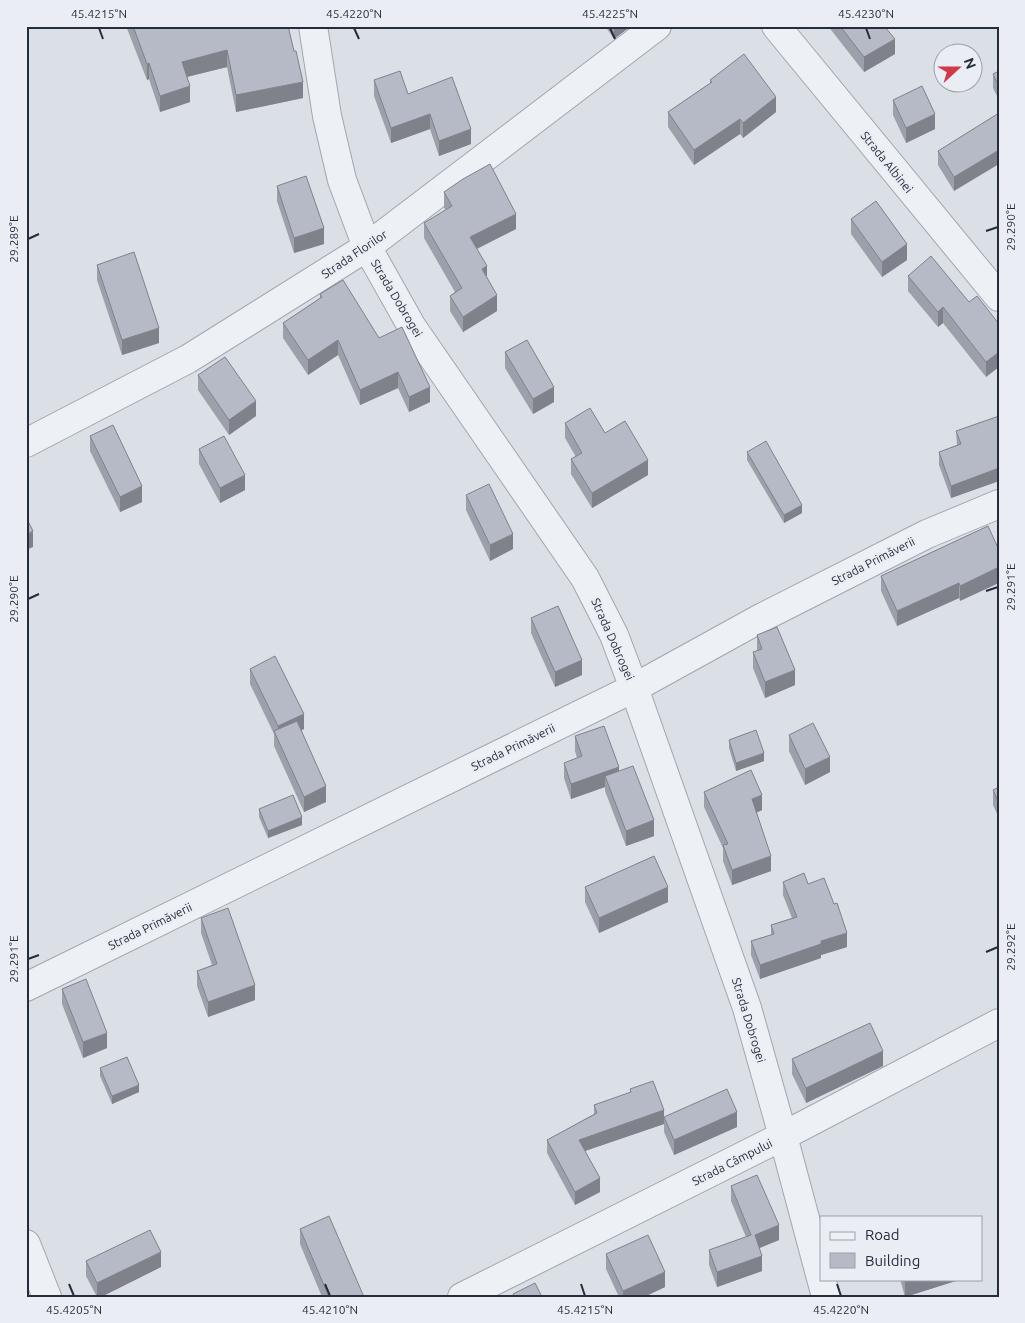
<svg xmlns="http://www.w3.org/2000/svg" width="1025" height="1323" viewBox="0 0 1025 1323" font-family="Ubuntu,sans-serif">
	<style>
		.lines { fill: none; stroke-linecap: round; stroke-linejoin: round }
		.street-casing { stroke: #a1a6b0; stroke-width: 30 }
		.street { stroke: #edf0f4; stroke-width: 28 }
		.wall { fill: #9ca0aa }
		.shaded-wall { fill: #7f828b }
		.building { fill: #b5bac6; stroke: #7f828b }
		.ticks { fill: none; stroke: #252c3c; stroke-width: 2 }
		.labels { text-anchor: middle; dominant-baseline: central; stroke-width: 4.5; stroke-linejoin: round; paint-order: stroke }
		.street-label { font-size: 12px; fill: #252c3c; stroke: #eaeef4 }
		.neatline { fill: none; stroke: #252c3c; stroke-width: 2 }
		.ticks-label { font-size: 12px; text-anchor: middle; fill: #252c3c }
	</style>
	<rect width="100%" height="100%" fill="#dbdfe6"/>
	<g class="lines">
		<g class="street-casing">
			<path id="street" d="M313,26L327,116L342,180L367,247L412,327L585,578L614,635L634,688L747,1008L783,1136L826,1297
				M776,26L999,297
				M26,443L188,359L367,247L657,26
				M26,987L634,688L761,618L927,534L999,504
				M26,1244L47,1297
				M462,1297L783,1136L999,1023"/>
		</g>
		<use href="#street" class="street"/>
	</g>
	<path class="wall" d="M126,26H288L303,98L236,112L227,67L187,77L190,102L160,112L149,79L147,80Z
		M605,26H631L614,39Z
		M828,26H884L895,54L864,72Z
		M999,71V100L993,88V74Z
		M374,80L408,94L471,144L439,156L430,129L391,143L374,96Z
		M710,80L776,112L743,138L740,134L694,165L668,127V112L710,83Z
		M893,100L935,129L906,143L893,115Z
		M999,113L954,191L938,165V151Z
		M277,186L324,244L294,253L277,201Z
		M444,192L516,229L477,249L497,311L463,332L450,311V296L455,292L424,238V223L446,210L444,208Z
		M851,219L907,260L882,277L851,234Z
		M97,265L159,343L122,355L97,280Z
		M908,276L969,302L999,324L986,377L943,323L938,327L908,291Z
		M320,294L379,338L430,402L409,412L398,388L360,405L338,355L308,375L283,338V323L320,298Z
		M505,352L554,402L533,414L505,368Z
		M198,375L256,416L229,435L198,390Z
		M999,416V481L951,498L939,465V452L957,445L956,431Z
		M565,423L605,433L648,475L592,508L571,474V459L576,457L565,438Z
		M90,436L142,502L120,512L90,451Z
		M199,449L245,490L220,503L199,464Z
		M747,452L802,513L784,523L747,460Z
		M466,495L513,549L490,561L466,510Z
		M988,526L960,601L959,598L897,626L881,591V576Z
		M531,618L582,675L555,687L531,633Z
		M757,635L795,685L765,698L753,668V652L757,651Z
		M250,669L304,729L301,730L326,802L304,812L274,746V734L250,684Z
		M789,735L830,772L805,785L789,751Z
		M575,736L619,771L654,836L626,846L605,791V787L571,799L564,778V763L577,758L575,751Z
		M729,740L764,761L736,771L729,748Z
		M999,787V818L993,805V790Z
		M704,792L762,810L756,812L771,871L732,885L723,861V848L704,807Z
		M259,809L302,825L268,838L259,817Z
		M783,882L808,884L847,947L821,955V958L760,979L751,955V941L771,935V925L792,918L783,895Z
		M585,887L668,902L599,933L585,902Z
		M201,918L255,1000L208,1017L197,986V971L212,965L201,933Z
		M62,989L107,1048L83,1058L62,1004Z
		M792,1059L883,1066L806,1103L792,1074Z
		M100,1068L139,1092L112,1104L100,1076Z
		M630,1089L664,1117L737,1127L674,1155L664,1132V1124L585,1151L600,1192L575,1205L547,1153V1140L594,1114V1105L630,1093Z
		M731,1186L779,1240L759,1248L762,1271L717,1287L709,1265V1250L746,1237L731,1201Z
		M300,1229L364,1297H322L300,1244Z
		M606,1254L665,1287L644,1297H619L606,1269Z
		M86,1261L161,1267L101,1297H97L86,1276Z
		M900,1279H962L905,1297Z"/>
	<path class="shaded-wall" d="M614,26H631L614,39Z
		M895,39V54L864,72V57Z
		M227,50V67L182,78V62Z
		M149,63V79L147,80V64Z
		M303,82V98L236,112V95Z
		M190,86V102L160,112V96Z
		M776,97V112L743,138V123Z
		M430,114V129L391,143V128Z
		M935,114V129L906,143V128Z
		M740,119V134L694,165V150Z
		M471,129V144L439,156V141Z
		M999,150V164L954,191V177Z
		M516,214V229L470,252V237Z
		M324,228V244L294,253V238Z
		M907,244V260L882,277V262Z
		M487,266V281L482,269Z
		M497,295V311L463,332V317Z
		M943,307V323L938,327V312Z
		M159,328V343L122,355V340Z
		M338,340V355L308,375V360Z
		M999,352V367L986,377V362Z
		M398,372V388L360,405V390Z
		M430,387V402L409,412V397Z
		M554,387V402L533,414V399Z
		M256,401V416L229,435V420Z
		M648,460V475L592,508V493Z
		M999,468V481L951,498V486Z
		M245,475V490L220,503V488Z
		M142,486V502L120,512V497Z
		M802,505V513L784,523V515Z
		M33,531V547L26,550V535Z
		M513,534V549L490,561V545Z
		M999,567V583L960,601V586Z
		M959,583V598L897,626V611Z
		M582,660V675L555,687V672Z
		M795,670V685L765,698V682Z
		M304,714V729L279,741L278,740V726Z
		M764,753V761L736,771V763Z
		M830,757V772L805,785V769Z
		M619,767V782L605,776V787L571,799V784Z
		M326,786V802L304,812V797Z
		M762,795V810L752,815V799Z
		M302,817V825L268,838V831Z
		M654,820V836L626,846V831Z
		M771,856V871L732,885V870Z
		M668,887V902L599,933V918Z
		M847,933V947L821,955V958L760,979V965L821,941Z
		M255,985V1000L208,1017V1002Z
		M107,1033V1048L83,1058V1042Z
		M883,1051V1066L806,1103V1088Z
		M139,1085V1092L112,1104V1096Z
		M664,1110V1124L579,1153V1140Z
		M737,1112V1127L674,1155V1140Z
		M600,1178V1192L575,1205V1192Z
		M779,1225V1240L755,1250V1235Z
		M161,1252V1267L101,1297H97V1283Z
		M762,1256V1271L717,1287V1272Z
		M981,1258H982V1273L981,1274Z
		M665,1272V1287L644,1297H623V1291Z
		M912,1279H962L905,1297V1282Z"/>
	<path class="building" d="M133,26H288L294,51H296L303,82L236,95L227,50L182,62L190,86L160,96L149,63L147,64Z
		M840,26H884L895,39L864,57Z
		M744,54L776,97L743,123L740,119L694,150L668,112L712,82L710,80Z
		M400,71L408,94L452,77L471,129L439,141L430,114L391,128L374,80Z
		M999,71V86L993,74Z
		M922,86L935,114L906,128L893,100Z
		M999,113V150L954,177L938,151Z
		M490,164L516,214L470,237L487,266L482,269L497,295L463,317L450,296L462,288L424,223L452,206L444,192L463,179Z
		M306,176L324,228L294,238L277,186Z
		M876,201L907,244L882,262L851,219Z
		M134,252L159,328L122,340L97,265Z
		M931,256L969,302L977,296L999,324V352L986,362L943,307L938,312L908,276Z
		M343,280L379,338L402,327L430,387L409,397L398,372L360,390L338,340L308,360L283,323L322,297L320,294Z
		M527,340L554,387L533,399L505,352Z
		M225,357L256,401L229,420L198,375Z
		M590,408L605,433L625,421L648,460L592,493L571,459L582,453L565,423Z
		M999,416V468L951,486L939,452L961,444L956,431Z
		M113,425L142,486L120,497L90,436Z
		M224,436L245,475L220,488L199,449Z
		M766,441L802,505L784,515L747,452Z
		M489,484L513,534L490,545L466,495Z
		M26,517L33,531L26,535Z
		M988,526L999,550V567L960,586L959,583L897,611L881,576Z
		M558,606L582,660L555,672L531,618Z
		M777,627L795,670L765,682L753,652L762,649L757,635Z
		M275,656L304,714L278,726L250,669Z
		M297,721L326,786L304,797L274,731Z
		M813,723L830,757L805,769L789,735Z
		M604,726L619,767L571,784L564,763L582,756L575,736Z
		M756,730L764,753L736,763L729,740Z
		M633,766L654,820L626,831L605,776Z
		M751,770L762,795L752,799L771,856L732,870L723,845L728,844L704,792Z
		M999,787V803L993,790Z
		M293,795L302,817L268,831L259,809Z
		M654,856L668,887L599,918L585,887Z
		M804,873L808,884L824,878L834,904L837,903L847,933L821,941V944L760,965L751,941L774,934L771,925L797,917L783,882Z
		M228,908L255,985L208,1002L197,971L217,964L201,918Z
		M86,979L107,1033L83,1042L62,989Z
		M870,1023L883,1051L806,1088L792,1059Z
		M127,1057L139,1085L112,1096L100,1068Z
		M653,1081L664,1110L579,1140L600,1178L575,1192L547,1140L597,1113L594,1105L631,1092L630,1089Z
		M727,1089L737,1112L674,1140L664,1117Z
		M757,1175L779,1225L755,1235L762,1256L717,1272L709,1250L751,1235L731,1186Z
		M329,1216L364,1297H329L300,1229Z
		M150,1230L161,1252L97,1283L86,1261Z
		M648,1235L665,1272L623,1291L606,1254Z
		M904,1279H912L905,1282Z
		M535,1283L542,1297H514L513,1294Z"/>
	<path class="ticks" d="M99,28L103,39M354,28L359,39M610,28L615,39M866,28L870,39M986,231L998,227M28,239L39,234M986,591L998,587M28,599L39,594M986,952L998,947M28,959L39,955M69,1284L74,1296M325,1284L330,1296M581,1284L585,1296M837,1284L841,1296"/>
	<g class="labels">
		<g class="street-label">
			<text transform="translate(887 162) rotate(51)">Strada Albinei</text>
			<text transform="translate(354 254) rotate(-34)">Strada Florilor</text>
			<text transform="translate(397 298) rotate(59)">Strada Dobrogei</text>
			<text transform="translate(873 561) rotate(-27)">Strada Primăverii</text>
			<text transform="translate(613 639) rotate(66)">Strada Dobrogei</text>
			<text transform="translate(513 747) rotate(-26)">Strada Primăverii</text>
			<text transform="translate(150 926) rotate(-26)">Strada Primăverii</text>
			<text transform="translate(749 1020) rotate(73)">Strada Dobrogei</text>
			<text transform="translate(732 1162) rotate(-27)">Strada Câmpului</text>
		</g>
	</g>
	<rect width="1025" height="1323" fill="none" stroke="#eaeef4" stroke-width="55"/>
	<rect x="820" y="1216" width="162" height="65" fill="#eaeef4" stroke="#9ba0aa"/>
	<rect x="830" y="1232" width="25" height="8" fill="#edf0f4" stroke="#9ba0aa"/>
	<text x="865" y="1240" font-size="15" fill="#252c3c">Road</text>
	<rect x="830" y="1253" width="25" height="15" fill="#b5bac6" stroke="#9ba0aa"/>
	<text x="865" y="1266" font-size="15" fill="#252c3c">Building</text>
	<g transform="translate(958 68) rotate(69)"><circle r="24" fill="#eaeef4" stroke="#9ba0aa"/>
	<path d="M0-4L9 19L0 12L-9 19Z" fill="#d13949"/>
	<text y="-8" font-size="14" font-weight="bold" text-anchor="middle" fill="#252c3c">N</text>
	</g>
	<rect x="28" y="28" width="970" height="1268" class="neatline"/>
	<g class="ticks-label">
		<text x="99" y="18">45.4215°N</text>
		<text x="354" y="18">45.4220°N</text>
		<text x="610" y="18">45.4225°N</text>
		<text x="866" y="18">45.4230°N</text>
		<text transform="translate(1011 227) rotate(-90)" y="4">29.290°E</text>
		<text transform="translate(14 239) rotate(-90)" y="4">29.289°E</text>
		<text transform="translate(1011 587) rotate(-90)" y="4">29.291°E</text>
		<text transform="translate(14 599) rotate(-90)" y="4">29.290°E</text>
		<text transform="translate(1011 947) rotate(-90)" y="4">29.292°E</text>
		<text transform="translate(14 959) rotate(-90)" y="4">29.291°E</text>
		<text x="74" y="1314">45.4205°N</text>
		<text x="330" y="1314">45.4210°N</text>
		<text x="585" y="1314">45.4215°N</text>
		<text x="841" y="1314">45.4220°N</text>
	</g>
</svg>
